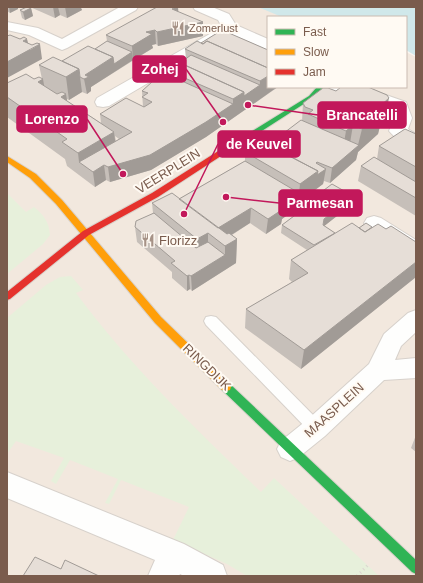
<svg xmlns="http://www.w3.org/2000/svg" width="423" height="583" viewBox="0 0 423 583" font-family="Helvetica,sans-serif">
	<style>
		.residential { fill: #f2e8de }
		.green { fill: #e7f0db }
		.water { fill: #d0e8ea }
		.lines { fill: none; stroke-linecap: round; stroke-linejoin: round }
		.lane-casing { stroke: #d7d1cb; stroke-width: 2 }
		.street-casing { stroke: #d7d1cb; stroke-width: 2 }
		.fast-casing { stroke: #d9d2cb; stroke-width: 2 }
		.slow-casing { stroke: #d9d2cb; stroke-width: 2 }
		.jam-casing { stroke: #d9d2cb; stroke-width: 2 }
		.path { stroke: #dcd5d0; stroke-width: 3; stroke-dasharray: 1 3.5; stroke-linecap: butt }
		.lane { fill: #fefefd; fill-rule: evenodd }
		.street { fill: #fefefd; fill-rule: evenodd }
		.fast { fill: #30b455; fill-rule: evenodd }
		.slow { fill: #ff9f0a; fill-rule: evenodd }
		.jam { fill: #e5322d; fill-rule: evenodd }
		.wall { fill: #c6bfb9; fill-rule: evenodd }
		.shaded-wall { fill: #a19b96 }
		.building { fill: #e6ded7; stroke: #a19b96 }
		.labels { text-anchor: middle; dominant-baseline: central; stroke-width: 4; stroke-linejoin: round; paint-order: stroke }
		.far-poi-label { font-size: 11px; fill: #7a5c4d; stroke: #fffaf3; text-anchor: start }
		.street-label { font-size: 13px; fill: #7a5c4d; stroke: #fffaf3 }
		.poi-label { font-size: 13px; fill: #7a5c4d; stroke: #fffaf3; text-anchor: start }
		.leader { fill: none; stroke: #c2185b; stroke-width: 1.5 }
		.callout-dot { fill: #c2185b; stroke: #fffaf3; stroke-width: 1.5 }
		.callout { fill: #c2185b; stroke: #c2185b; stroke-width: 1.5 }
		.callout-label { font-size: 14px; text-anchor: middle; font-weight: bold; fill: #fff }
	</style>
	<rect width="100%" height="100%" fill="#f9f5f0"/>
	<path class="residential" d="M7,7H315L335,17H268V87H406V52L416,57V576H7Z"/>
	<path class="green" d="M7,193L26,212L34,207C44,215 49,222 50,235L43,244L7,274Z
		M71,276L83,290L76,293C130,366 196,429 261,492L274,478L379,576H247L227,564L173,540L189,507L121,480L109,504L105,503L118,479L70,460L56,484L51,481L64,458L16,441L7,454V318L46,285L60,277Z"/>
	<path class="water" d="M258,7H416V56L406,50V17H282Z"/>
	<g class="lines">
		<g class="lane-casing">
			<path id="lane" d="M211,316L216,317L321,423L324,428L321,433L316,435L311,433L206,325L204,321L206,317Z"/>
		</g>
		<g class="street-casing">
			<path id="street" d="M120,7H138L136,10L67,48L62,50L29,35L7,30V22L38,28L62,39Z
				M193,7H212L229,14L236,25L268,39V50L231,34L109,106L103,107L97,106L95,102L97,98L222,27L218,20L195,10Z
				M321,87L366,88L406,102L412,118L408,129L416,134V146C407,144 395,139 389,131L394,118L392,109L362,97L323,90Z
				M374,216L381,218L416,240V257L409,255L367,228L364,223L367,218Z
				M416,310V332L401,346L395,360L416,358V378L384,380L325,436L299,457L290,461L281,457L277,449L281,441L307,420L369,364L384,334L408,313Z
				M7,472L184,544L223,565L227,576H184L180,574L179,576H148L155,560L7,498Z"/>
		</g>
		<g class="fast-casing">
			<path id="fast" d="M317,87H324L313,98L240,145H237L233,143L309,96Z
				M226,383L230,384L416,560V574L412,572L222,390L221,387L222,384Z"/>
		</g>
		<g class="slow-casing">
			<path id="slow" d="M7,156L36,174L62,200L161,317L230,384L231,387L230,390L226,391L222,390L155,323L56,204L30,178L7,162Z"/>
		</g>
		<g class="jam-casing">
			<path id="jam" d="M234,141H237L241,143L158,197L89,235L10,299L7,300V292L83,231L152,193Z"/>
		</g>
		<path class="path" d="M357,576L368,565"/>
		<use href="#lane" class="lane"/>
		<use href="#street" class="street"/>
		<use href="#fast" class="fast"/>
		<use href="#slow" class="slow"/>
		<use href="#jam" class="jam"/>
	</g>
	<path class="wall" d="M7,7H18V9L10,13L7,11Z
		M30,7H83L81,8L82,10L67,18L60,15L55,18Z
		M31,8L33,16L25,20L22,18L20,10Z
		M178,12L203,36L158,46L156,44L152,45L153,48L91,87V91L87,94L82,92L69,100L67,99V101L101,123L100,114L143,107L142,91L152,83V80L164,73V69L180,63L186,59L185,49L201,43L222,30L268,87H278L206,137L151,170L110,182L106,180L95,187L67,166L65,159L7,117V83L42,79L39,65L62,61L95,49L107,41L106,35ZM115,136L119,139L116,141Z
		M303,103L384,122L380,126L378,134L358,152L356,160L330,183L324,181L323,184L315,190L314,196L282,219L281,224L266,234L250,223L232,235L237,239L236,263L192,291L190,289L187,291L172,278V272L137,242L135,227L153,213L152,203L179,199L245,161V152L268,145L302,121Z
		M416,134V216L358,181L361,166L377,159L379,146Z
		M353,196L351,205L324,226L335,233L359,228L372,227L386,229L416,242V277L301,369L245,328L246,309L292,282L289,279L291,260L307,250L281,233L282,225L294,216L295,212Z
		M416,435V452L411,448Z"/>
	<path class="shaded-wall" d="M9,7H18V9L10,13Z
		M53,7H58L60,15L55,18Z
		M65,7H83L81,8L82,10L67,18Z
		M176,7H178L179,20L172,9Z
		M31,8L33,16L25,20L23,12Z
		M203,22V36L158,46L157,32Z
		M155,30L156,44L152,45L153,48L133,60L132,46L146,32Z
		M27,39L30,50L40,44L42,59L7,78V62L23,41Z
		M132,52L133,60L91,87V91L87,94L84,79L85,75L113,57Z
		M79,69L82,92L69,100L66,77Z
		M268,76V87H273V90L259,100L260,81Z
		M43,79L47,103L38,82Z
		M260,85L259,100L206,137L151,170L110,182L108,167L233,104V99L244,92Z
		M273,87H278L273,90Z
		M66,94L70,118L61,97Z
		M389,98L384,122L380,126L378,134L358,152L356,160L330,183L332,168L358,145L362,129L378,108Z
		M353,125L349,149L342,154L346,131Z
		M114,132L117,156L79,162L78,153Z
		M317,162L316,173L318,171L326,169L323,184L315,190L314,196L282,219L281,224L266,234L268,219L283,205L299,193L300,184Z
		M104,165L106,180L95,187L93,172Z
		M353,196L351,205L323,227L324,219Z
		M251,208L250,223L220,242L211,232Z
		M208,233V257L197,263V239Z
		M237,239L236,263L225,270V246Z
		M225,255V270L192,291L191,276Z
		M416,262V277L301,369L304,350Z
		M189,275L190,289L187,291V276Z"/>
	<path class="building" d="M27,7L31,8L23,12L20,10Z
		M157,7H176L172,9L203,22L157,32L155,30L146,32L152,34L132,46L106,35Z
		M222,30L268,50V68L207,41L203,44L201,43Z
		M10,35L20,39L24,37L27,39L23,41L32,45L37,43L40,44L7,62V36Z
		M107,41L132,52L114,64L113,57L95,49Z
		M197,41L203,44L207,41L268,68V76L260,81L185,49Z
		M88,46L113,57L85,75L89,77L84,79L80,77L79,69L62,61Z
		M191,55L260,85L244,96V92L180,63Z
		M53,57L79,69L66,77L39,65Z
		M176,61L244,92L233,99L164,69Z
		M164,73L233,104L206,122L150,155L108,167L104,165L93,172L79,162L132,132L100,114L126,98L144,107L152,102L142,97L148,93L142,91L153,81L152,80Z
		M26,74L34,79L39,77L43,79L38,82L57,94L62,92L66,94L61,97L114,132L78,153L62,142L67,139L7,97V83Z
		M341,87H368L387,95L389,98L378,108L383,110L362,129L353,125L346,131L308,114L313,110L305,107L303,103L323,88H328L336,91Z
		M301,120L359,145L332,168L317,162L316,163L326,169L317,175L318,171L268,145Z
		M405,129L416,134V167L379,146Z
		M261,141L318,171L300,184L245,152Z
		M374,157L416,182V198L361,166Z
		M245,161L299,193L283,205V209L268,219L251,208L218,228L179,199Z
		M332,184L353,196L324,219L323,225L335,233L314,245L282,225L298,213L295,212Z
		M172,193L227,234L229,233L237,239L225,246L208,233L197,239L152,203Z
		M154,213L196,248L208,242L225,255L191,276L189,275L187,276L171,263L175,261L135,227L136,221Z
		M352,223L365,232L378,224L386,229L391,226L416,242V262L304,350L246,309L308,273L291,260Z
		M366,223L372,227L365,232L359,228Z
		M35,557L61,569L65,560L99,576H23Z"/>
	<defs>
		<g id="restaurant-bare" transform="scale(1.08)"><path d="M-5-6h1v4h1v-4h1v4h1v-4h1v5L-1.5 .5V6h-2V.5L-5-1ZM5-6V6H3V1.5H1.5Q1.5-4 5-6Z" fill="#a69286" stroke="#fffaf3" stroke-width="2.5" paint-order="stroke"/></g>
	</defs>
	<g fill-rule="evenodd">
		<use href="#restaurant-bare" x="178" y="28"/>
		<use href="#restaurant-bare" x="148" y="240"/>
	</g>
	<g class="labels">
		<g class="far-poi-label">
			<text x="189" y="28">Zomerlust</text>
		</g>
		<g class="street-label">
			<text transform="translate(168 171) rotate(-32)">VEERPLEIN</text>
			<text transform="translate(207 367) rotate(44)">RINGDIJK</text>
			<text transform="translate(334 410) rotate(-42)">MAASPLEIN</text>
		</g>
		<g class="poi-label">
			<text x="159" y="240">Florizz</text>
		</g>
	</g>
	<path class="leader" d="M223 122L186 69M248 105L318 115M123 174L87 119M184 214L218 144M226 197L279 203"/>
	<g class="callout-dot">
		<circle cx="223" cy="122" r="4"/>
		<circle cx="248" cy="105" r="4"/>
		<circle cx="123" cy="174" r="4"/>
		<circle cx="184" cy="214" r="4"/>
		<circle cx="226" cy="197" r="4"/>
	</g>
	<g class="callout">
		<rect x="133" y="56" width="53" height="26" rx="4"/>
		<rect x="318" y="102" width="88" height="26" rx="4"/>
		<rect x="17" y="106" width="70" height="26" rx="4"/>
		<rect x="218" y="131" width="82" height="26" rx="4"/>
		<rect x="279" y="190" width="83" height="26" rx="4"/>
	</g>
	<g class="callout-label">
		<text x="160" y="74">Zohej</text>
		<text x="362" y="120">Brancatelli</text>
		<text x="52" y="124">Lorenzo</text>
		<text x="259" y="149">de Keuvel</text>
		<text x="320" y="208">Parmesan</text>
	</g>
	<rect width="423" height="583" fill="none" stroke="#7a5c4d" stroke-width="16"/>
	<rect x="267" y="16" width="140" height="72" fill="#fffaf3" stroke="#cabbb1"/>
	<rect x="275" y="29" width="20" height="6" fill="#30b455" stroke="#cabbb1"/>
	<text x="303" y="36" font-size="12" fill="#7a5c4d">Fast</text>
	<rect x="275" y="49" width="20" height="6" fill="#ff9f0a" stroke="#cabbb1"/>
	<text x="303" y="56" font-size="12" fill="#7a5c4d">Slow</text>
	<rect x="275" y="69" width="20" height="6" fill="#e5322d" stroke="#cabbb1"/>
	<text x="303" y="76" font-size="12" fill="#7a5c4d">Jam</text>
</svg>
